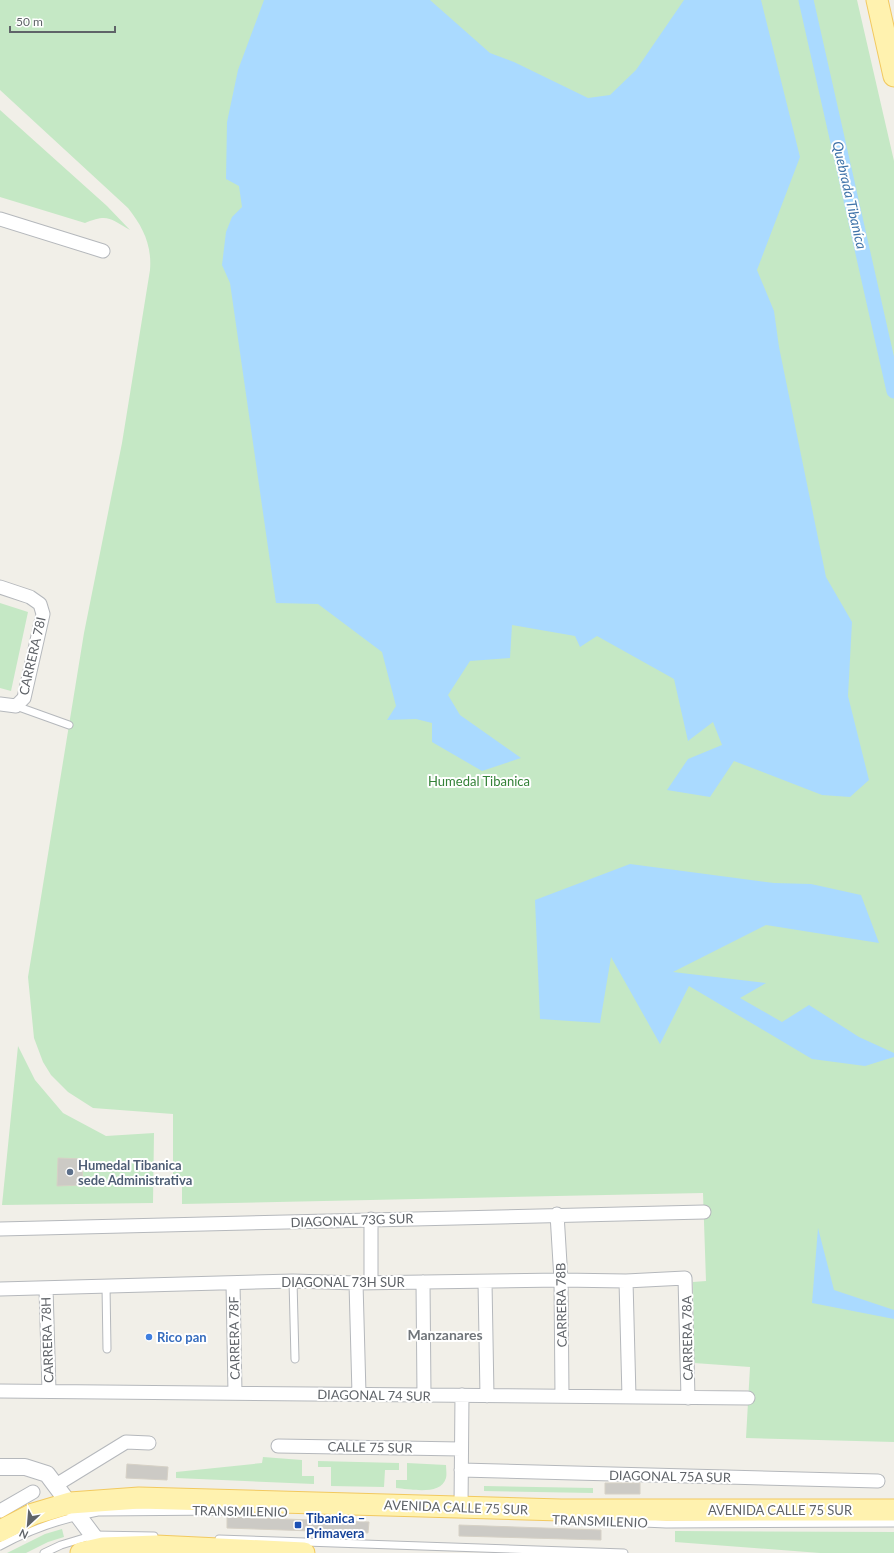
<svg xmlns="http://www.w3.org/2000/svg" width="894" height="1553" viewBox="0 0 894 1553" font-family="Lato,sans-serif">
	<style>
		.green { fill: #c5e8c5 }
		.water { fill: #aadaff }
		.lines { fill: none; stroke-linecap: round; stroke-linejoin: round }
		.canal { stroke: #aadaff; stroke-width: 15 }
		.building { fill: #cccac5; stroke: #d6d1c6 }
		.service-casing { stroke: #b5b8bc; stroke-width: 9 }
		.minor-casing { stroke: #b5b8bc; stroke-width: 15 }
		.tertiary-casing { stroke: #b5b8bc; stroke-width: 18 }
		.primary-casing { stroke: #f2c960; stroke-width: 23 }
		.service { stroke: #fff; stroke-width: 7 }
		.minor { stroke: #fff; stroke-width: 13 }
		.tertiary { stroke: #fff; stroke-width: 16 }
		.primary { stroke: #fff2af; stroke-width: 21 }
		.service-dot { fill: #5c6f8a; stroke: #fff; stroke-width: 1.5 }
		.shop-dot { fill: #3f7fe0; stroke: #fff; stroke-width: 1.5 }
		.transit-dot { fill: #1a4fb4; stroke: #fff; stroke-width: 1.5 }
		.labels { text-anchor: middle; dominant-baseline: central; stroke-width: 4; stroke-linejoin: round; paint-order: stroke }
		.street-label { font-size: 13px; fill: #5f6368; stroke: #fff }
		.park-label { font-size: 13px; fill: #348238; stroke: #fff }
		.service-label { font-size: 13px; font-weight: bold; fill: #4e5e75; stroke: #fff; text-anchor: start }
		.shop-label { font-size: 13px; font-weight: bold; fill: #366cbe; stroke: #fff; text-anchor: start }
		.transit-label { font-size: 13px; font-weight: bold; fill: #164399; stroke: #fff; text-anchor: start }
		.water-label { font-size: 14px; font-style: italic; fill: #4174aa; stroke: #fff }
		.neighbourhood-label { font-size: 14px; font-weight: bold; fill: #70757a; stroke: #fff }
	</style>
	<rect width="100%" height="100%" fill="#f1efe8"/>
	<path class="green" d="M0,0H857L894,161V1442L746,1438L750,1367L694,1363L693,1282L706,1281L703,1193L182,1204V1186L173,1179V1114L93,1108L68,1092L51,1075L43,1062L34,1038L28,977L84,633L122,443L150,270C152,245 143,227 128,208L0,90Z
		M0,110L107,206L130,230C111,219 108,213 85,223L0,197Z
		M0,603L28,612L11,691L0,688Z
		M18,1046L35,1080L63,1113L106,1136L154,1133L153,1203L2,1205Z
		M263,1457L302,1460V1476H314V1484L176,1478V1472L262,1463Z
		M318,1461L399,1463V1470H385L384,1487L331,1486V1467H318Z
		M407,1463L446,1465C446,1469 447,1474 446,1478C441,1496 410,1489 396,1488V1480H407Z
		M484,1486L593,1488V1493L484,1491Z
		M62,1529L64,1537L48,1542L26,1553H7L45,1534Z
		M675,1531L894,1532V1553H820L675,1542Z"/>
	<path class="water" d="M264,0H430L490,53L514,62L588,98L610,95L636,70L684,0H761L800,157L757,270L774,311L779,347L826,577L852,622L848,696L869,780L850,797L822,795L734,761L710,797L667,790L688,759L722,745L713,722L688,741L674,679L597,636L580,647L575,636L512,625L510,658L470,661L448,695L460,715L521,758L482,771L432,742V723L416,719L387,720L396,706L382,652L318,604L276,603L230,283L222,265L226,232L232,217L242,207L239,186L226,179L227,122L238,70Z
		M630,864L774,883L811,884L861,895L879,943L766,925L673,972L766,983L740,998L782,1022L809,1005L859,1037L894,1053V1057L865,1066L812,1059L689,986L660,1044L611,957L600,1023L540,1019L535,900Z
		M818,1228L834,1290L894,1310V1319L812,1303Z"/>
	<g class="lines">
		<path class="canal" d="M806,0L894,391"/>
	</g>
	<path class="building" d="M58,1158L83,1159L82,1185L57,1186Z
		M127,1464L168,1467L167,1480L126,1478Z
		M605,1483H640V1494H605Z
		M227,1517L369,1522L368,1533L227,1528Z
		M459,1525L601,1530V1540L459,1536Z"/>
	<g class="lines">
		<g class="service-casing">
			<path id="service" d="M16,706L69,725
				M293,1281L295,1359
				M106,1286L107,1349
				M576,1520L666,1524L894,1523
				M219,1539L624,1553
				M0,1546C31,1529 63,1518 98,1512L224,1511
				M44,1553L61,1545L94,1535L154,1536"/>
		</g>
		<g class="minor-casing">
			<path id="minor" d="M0,219L103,251
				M0,587L30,597L40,604L43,614L24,698L16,706L0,704
				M557,1214L561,1280L562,1396
				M371,1219V1282
				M0,1229L704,1212
				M626,1281L629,1397
				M423,1282L424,1395
				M485,1282L487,1396
				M233,1283L235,1393
				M356,1283L359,1394
				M46,1288L49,1391
				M0,1289L293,1281L356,1283L561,1280L626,1281L685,1278L688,1398
				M0,1391L748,1398
				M278,1446L461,1449
				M461,1470L878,1481
				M56,1485L126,1442L149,1443
				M461,1507L462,1395
				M0,1511L33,1492"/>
		</g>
		<g class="tertiary-casing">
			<path id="tertiary" d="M0,1467H25L47,1474L106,1553"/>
		</g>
		<g class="primary-casing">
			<path id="primary" d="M877,0L894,76
				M0,1531L33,1514L70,1503L139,1498L561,1510H894
				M81,1553L103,1548L156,1546L304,1553"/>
		</g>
		<use href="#service" class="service"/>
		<use href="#minor" class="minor"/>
		<use href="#tertiary" class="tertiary"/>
		<use href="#primary" class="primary"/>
	</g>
	<circle class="service-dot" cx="70" cy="1172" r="4"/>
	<circle class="shop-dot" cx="149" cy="1337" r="4"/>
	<rect class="transit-dot" x="294" y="1521" width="8" height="8" rx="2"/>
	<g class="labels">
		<g class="street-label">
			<text transform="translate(32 656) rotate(-77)">CARRERA 78I</text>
			<text transform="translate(352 1220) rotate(-2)">DIAGONAL 73G SUR</text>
			<text x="343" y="1282">DIAGONAL 73H SUR</text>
			<text transform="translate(561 1305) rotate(-91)">CARRERA 78B</text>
			<text transform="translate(234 1338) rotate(-91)">CARRERA 78F</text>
			<text transform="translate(687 1338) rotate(-91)">CARRERA 78A</text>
			<text transform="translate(47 1340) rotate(-92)">CARRERA 78H</text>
			<text transform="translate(374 1395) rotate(1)">DIAGONAL 74 SUR</text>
			<text transform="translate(370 1447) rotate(1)">CALLE 75 SUR</text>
			<text transform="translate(670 1476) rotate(1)">DIAGONAL 75A SUR</text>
			<text transform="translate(456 1507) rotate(2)">AVENIDA CALLE 75 SUR</text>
			<text x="780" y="1510">AVENIDA CALLE 75 SUR</text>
			<text transform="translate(240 1511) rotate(1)">TRANSMILENIO</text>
			<text transform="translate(600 1521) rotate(2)">TRANSMILENIO</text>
		</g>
		<g class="park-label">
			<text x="479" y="781">Humedal Tibanica</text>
		</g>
		<g class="service-label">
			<text x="78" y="1165">Humedal Tibanica<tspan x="78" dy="15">sede Administrativa</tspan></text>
		</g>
		<g class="shop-label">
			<text x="157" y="1337">Rico pan</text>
		</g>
		<g class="transit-label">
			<text x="306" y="1518">Tibanica –<tspan x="306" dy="15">Primavera</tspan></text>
		</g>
		<g class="water-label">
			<text transform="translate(850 195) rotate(77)">Quebrada Tibaníca</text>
		</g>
		<g class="neighbourhood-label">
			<text x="445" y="1334">Manzanares</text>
		</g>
	</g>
	<g transform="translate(28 1525) rotate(206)" stroke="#ffffff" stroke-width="3" paint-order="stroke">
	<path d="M0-3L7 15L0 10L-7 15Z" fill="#5f6368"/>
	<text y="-6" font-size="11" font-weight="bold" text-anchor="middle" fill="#5f6368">N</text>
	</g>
	<path d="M10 26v6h105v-6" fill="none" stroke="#5f6368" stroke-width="2"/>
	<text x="16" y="26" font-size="12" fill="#5f6368" stroke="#ffffff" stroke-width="3" paint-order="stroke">50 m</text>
</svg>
